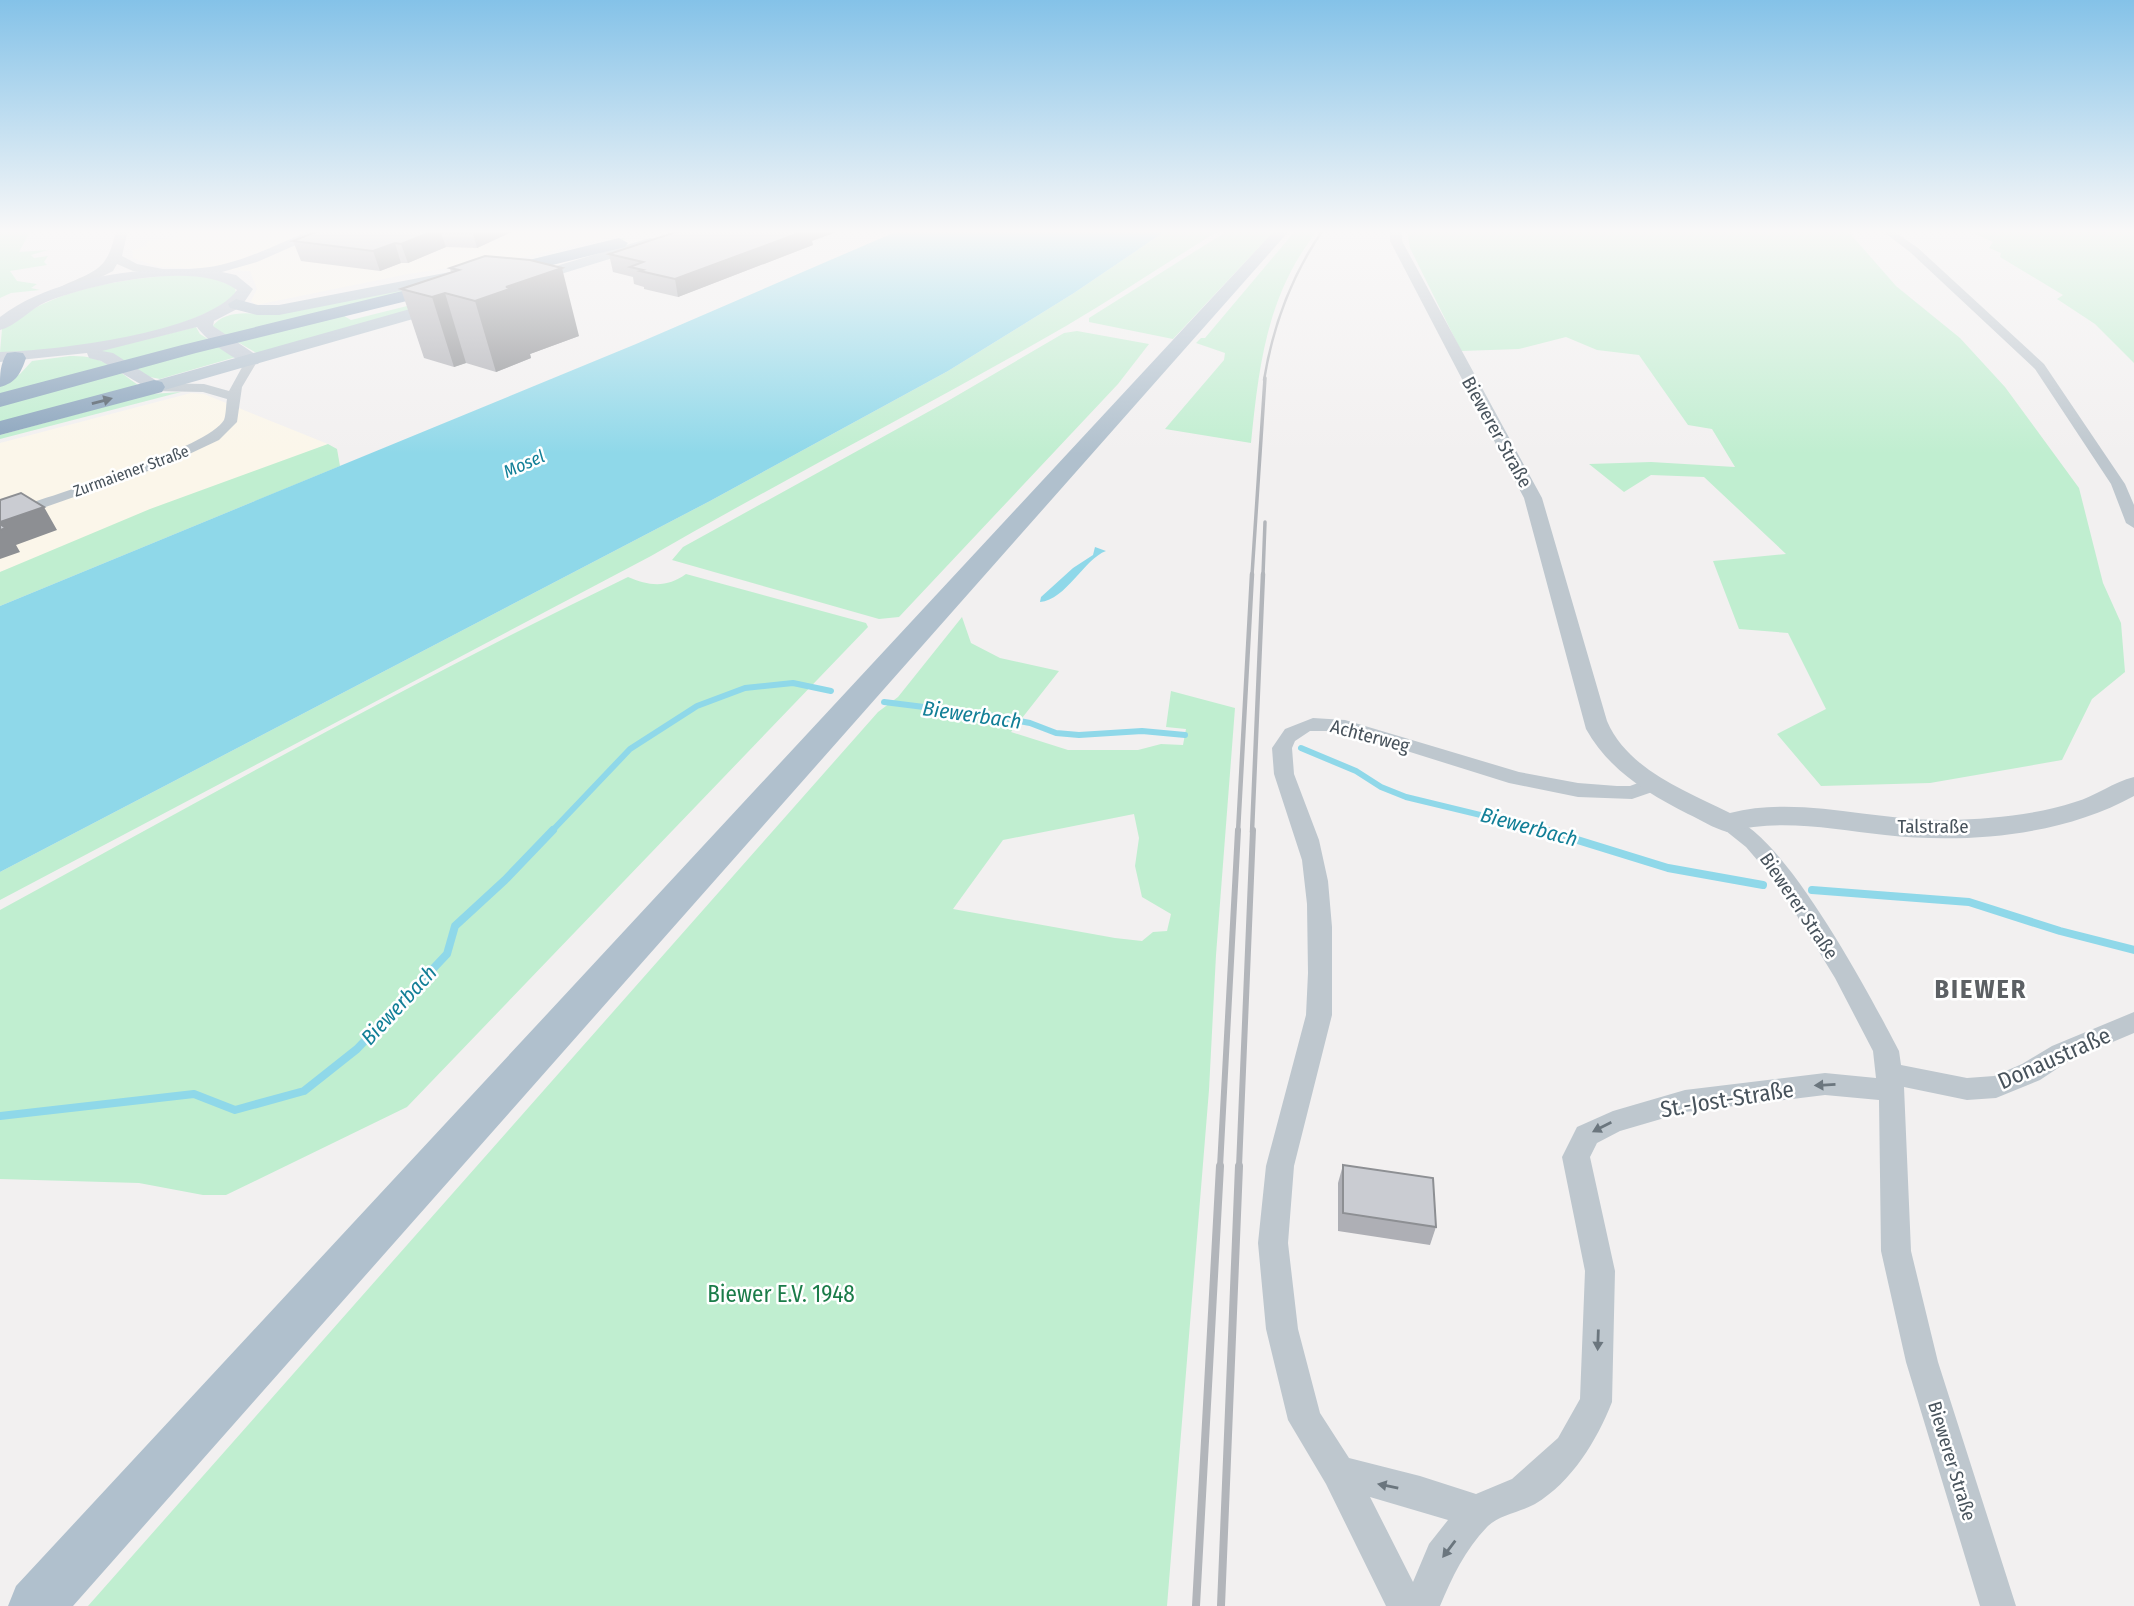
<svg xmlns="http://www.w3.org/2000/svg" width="2134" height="1606" viewBox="0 0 2134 1606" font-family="'Fira Sans Condensed',sans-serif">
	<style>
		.commercial { fill: #fbf6ea }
		.green { fill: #c0eed0; fill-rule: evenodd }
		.water { fill: #8fd8e9 }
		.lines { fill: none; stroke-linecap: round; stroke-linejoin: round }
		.stream-far1 { stroke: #8fd8e9; stroke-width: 6 }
		.stream { stroke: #8fd8e9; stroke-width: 8 }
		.minor { fill: #bec7ce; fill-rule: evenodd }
		.tertiary { fill: #bec7ce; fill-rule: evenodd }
		.secondary { fill: #bec8d3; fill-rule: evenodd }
		.primary { fill: #b0c0cd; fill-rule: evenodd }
		.motorway { fill: #89a3bc; fill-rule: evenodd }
		.rail-far4 { stroke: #b2b5ba; stroke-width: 2.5 }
		.rail-far3 { stroke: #b2b5ba; stroke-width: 3.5 }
		.rail-far2 { stroke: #b2b5ba; stroke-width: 4.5 }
		.rail-far1 { stroke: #b2b5ba; stroke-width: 6 }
		.rail { stroke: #b2b5ba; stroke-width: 8 }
		.wall { fill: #aeafb5 }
		.shaded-wall { fill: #8d8f93 }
		.building { fill: #caccd2; stroke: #8d8f93; stroke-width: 2 }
		.oneway { fill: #4e5b66 }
		.oneway2 { fill: #6b767e }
		.labels { text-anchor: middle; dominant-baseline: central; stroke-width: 5; stroke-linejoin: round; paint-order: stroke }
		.far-street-label { font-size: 16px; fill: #48535c; stroke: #fff }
		.far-water-label { font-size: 18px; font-style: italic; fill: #127f97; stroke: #fff }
		.street-label { font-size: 19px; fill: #48535c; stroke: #fff }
		.water-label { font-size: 21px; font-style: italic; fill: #127f97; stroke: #fff }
		.near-street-label { font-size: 23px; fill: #48535c; stroke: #fff }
		.near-park-label { font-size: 23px; fill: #1b7c49; stroke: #fff }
		.district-label { font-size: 26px; font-weight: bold; letter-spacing: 2px; fill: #5c6064; stroke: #fff }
	</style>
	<rect width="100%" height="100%" fill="#f2f0f0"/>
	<path class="commercial" d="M181,230H639L524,257L408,274L256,305L251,301L257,289L250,271L159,267L133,258L132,250L146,246L147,241L175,238Z
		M191,393L204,394L328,444L0,572V443Z"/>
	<path class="green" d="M0,230H31L19,252L48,250L31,255L34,258L48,256L44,262L47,265L10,271L17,281L37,284L31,288L40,290L11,293L0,298Z
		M1167,230H1220C1169,261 1119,295 1066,326C929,405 788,477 651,556L0,900V872L710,501L948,371L1074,293Z
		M1229,230H1275L1173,339L1089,322V318Z
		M1296,230H1318C1267,293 1259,365 1251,443L1165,429L1224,360L1225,353L1196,343L1201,338H1205Z
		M1407,230H1847L1896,286L1960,338L2005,387L2079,488L2103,583L2121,623L2125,672L2092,699L2062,760L1930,783L1821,786L1777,734L1826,709L1788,633L1739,629L1713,561L1786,554L1704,477L1651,475L1624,492L1589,464L1651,462L1735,467L1712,429L1688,425L1639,355L1597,350L1566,337L1519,349L1461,351L1410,248Z
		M1973,230H2134V363L2095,324L2057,299L2063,295L2000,257L2001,253L1989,248L1993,242L1971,232Z
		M623,238L626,239L334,310L351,320L587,261L258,354L212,327C221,313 242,312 257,314L413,287Z
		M175,275L210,277L235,287L236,294C202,327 92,349 43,353C29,354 14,353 0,352L2,329C52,290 113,280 175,275Z
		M196,327L200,334L236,357L160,379L150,377L98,351Z
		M1077,331L1149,344L1118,384L899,617L879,619L672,560L683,547L946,402L1064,333Z
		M70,356C103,355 115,369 141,387L0,425V384L20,374L32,361Z
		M181,392L0,439V435L151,394Z
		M328,444L337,449L340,466L0,606V572L150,509Z
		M686,574L866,623L868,627L407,1107L226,1195H203L139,1183L0,1179V910C208,796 415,680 628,577C649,586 667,588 686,574Z
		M962,617L971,643L1000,658L1059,671L1011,732L1068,750H1138L1161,744L1183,745L1186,729L1166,727L1171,691L1235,708L1216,955L1209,1090L1167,1606H88L878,712L898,697ZM1134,814L1139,838L1135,866L1142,897L1171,914L1167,931L1153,932L1142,941L1115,938L953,909L1003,840Z"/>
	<path class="water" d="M900,230H1167L1074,293L948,371L710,501L0,872V606L636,344Z
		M1095,547L1106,551C1084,559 1066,600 1040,602L1041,597L1073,568L1093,555Z"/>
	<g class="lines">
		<path class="stream-far1" d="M884,702L988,715L1030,723L1056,733L1079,735L1142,731L1185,735
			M1301,748L1356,771L1381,787L1406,797L1551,832
			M551,832L630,749L697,706L745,688L793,683L831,691"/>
		<path class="stream" d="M1545,830L1668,868L1763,885
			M1812,890L1969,902L2060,931L2134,950
			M0,1116L194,1094L235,1110L304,1091L357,1049L447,954L455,926L505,880L553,830"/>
		<path class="minor" d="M1881,230H1892L1918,248L2044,364L2125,484L2134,505V528L2126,523L2111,484L2035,369L1910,252Z
			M252,356L258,360L242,387L237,422L219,440L168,464L0,523V513C38,500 208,449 224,420C226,415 226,405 227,399L203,392L154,391L148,387L154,383L204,384L229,391L246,360Z
			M1313,718L1345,720L1519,772L1578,783L1617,786H1630L1654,777L1661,779L1664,784L1661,789L1632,799L1578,797L1509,783L1343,731H1310L1295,741L1292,748L1294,774L1319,840L1328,881L1332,927V1015L1294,1166L1288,1243L1298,1329L1320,1413L1349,1458L1420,1476L1476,1494L1512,1479L1558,1438L1580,1399L1585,1271L1562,1157L1577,1127L1613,1111L1685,1090L1825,1073L1876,1078L1873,1051L1835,978L1777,883L1746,847L1716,823L1719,818C1771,804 1877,1009 1899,1051L1901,1065L1967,1078L1994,1076L2022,1064L2052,1046L2134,1012V1033L2070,1060L2040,1080L1996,1098L1967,1100L1904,1087L1911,1251L1938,1362L2016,1606H1980L1906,1362L1881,1251L1879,1100L1825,1095L1685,1112L1620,1131L1597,1143L1590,1157L1615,1271L1612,1402C1597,1440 1572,1482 1535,1504C1521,1512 1498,1515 1487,1527C1465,1550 1452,1577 1440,1606H1386L1326,1484L1288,1420L1266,1329L1258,1243L1266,1166L1306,1015L1308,973L1307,904L1302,860L1274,774L1272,748L1285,729ZM1370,1497L1448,1520L1429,1544L1413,1582Z"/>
		<path class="tertiary" d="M116,230H128L122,256L137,264L168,270V276L133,271L117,264L113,271L66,295H56V289C94,270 107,274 116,230Z
			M1390,230H1402V241L1542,498L1607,721C1628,770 1686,791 1730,813C1801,795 1876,822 1948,820C1990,819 2035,815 2075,802C2096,796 2113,782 2134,777V796C2062,836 1966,844 1885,835C1832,829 1779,818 1727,832C1713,828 1701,820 1688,814C1647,793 1609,770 1586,729L1524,498L1390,241Z"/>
		<path class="secondary" d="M312,230H330L257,262L222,272L236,275L253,289L241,307L214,321L213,326L258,356L261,360L258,364C242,368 206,340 197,327L102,351L113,353L160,383L163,387L154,392L101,361L89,358L87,353L0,362V352C52,351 207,333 237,290C198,260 90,284 46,302C30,309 16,326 0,330V317C42,285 101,274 152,270C168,268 185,270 201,268C238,265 277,244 312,230Z"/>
		<path class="primary" d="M1275,230H1290L73,1606H8L16,1586Z
			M650,238L655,239L657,242L655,245L522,286L514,281L516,278Z
			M455,271L461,273L463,276L461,279L279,315H257L230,308L228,304L236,299L258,305H279Z
			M449,298L457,303L455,307L161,391H147L144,387L147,383Z"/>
		<path class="motorway" d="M619,238L628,243L625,247L196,353L0,407V393L182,345Z
			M15,352L23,353L26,358C21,373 16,383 0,387C0,374 0,364 7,353Z
			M154,380L162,382L165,387L162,392L0,435V421Z"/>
		<path class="rail-far4" d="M1264,380C1273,325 1291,276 1323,230"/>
		<path class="rail-far3" d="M1252,575L1265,378
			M1263,575L1265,522"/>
		<path class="rail-far2" d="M1238,832L1252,574
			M1252,832L1263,574"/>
		<path class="rail-far1" d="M1220,1167L1238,830
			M1239,1167L1253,830"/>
		<path class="rail" d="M1196,1606L1220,1166
			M1221,1606L1239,1166"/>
	</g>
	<path class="wall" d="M320,230H516L477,248L446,247L408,263H401L380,271L301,261L293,241Z
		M812,241L813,245L678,297L644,289V287L634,284L633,277L613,272L609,254Z
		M485,256L579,336L530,354L531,358L496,372L466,363L454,367L424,358L401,289L451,273L450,268Z
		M1343,1165L1436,1227L1430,1245L1338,1231V1183Z"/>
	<path class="shaded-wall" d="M436,230H440L446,247L408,263L401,244Z
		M472,230H516L477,248Z
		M804,230H842L812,241L813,245L678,297L675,279Z
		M395,243L401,263L380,271L373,251Z
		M562,268L579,336L530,354L531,358L496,372L475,301L506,287Z
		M445,293L466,363L454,367L432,297Z
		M44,507L57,530L16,545L20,552L0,559V522Z"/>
	<path class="building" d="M320,230H436L401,244L395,243L373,251L293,241Z
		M682,230H807L675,279L640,271L643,270L630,267L643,262L609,254Z
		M485,256L530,260L562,268L506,287L512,288L475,301L445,293L432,297L401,289L459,270L450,268Z
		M21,493L44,507L0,522V500Z
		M0,524L6,528L0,530Z
		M1343,1165L1433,1178L1436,1227L1343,1213Z"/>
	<defs><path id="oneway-solid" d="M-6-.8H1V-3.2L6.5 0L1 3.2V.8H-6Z" transform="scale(1.75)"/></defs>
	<use class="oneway" href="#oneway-solid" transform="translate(102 401) rotate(-15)"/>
	<g class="oneway2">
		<use href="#oneway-solid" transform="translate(1825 1085) rotate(177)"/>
		<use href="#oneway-solid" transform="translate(1602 1127) rotate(153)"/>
		<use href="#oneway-solid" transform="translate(1598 1340) rotate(92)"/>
		<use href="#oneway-solid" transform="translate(1388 1486) rotate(-168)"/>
		<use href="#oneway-solid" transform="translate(1449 1549) rotate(127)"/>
	</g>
	<linearGradient id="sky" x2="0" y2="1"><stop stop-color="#84c2e8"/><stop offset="0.51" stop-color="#f9f8f8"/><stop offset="1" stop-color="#f9f8f8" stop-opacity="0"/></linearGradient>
	<rect width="2134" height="454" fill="url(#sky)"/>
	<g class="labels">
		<g class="far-street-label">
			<text transform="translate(131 471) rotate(-20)">Zurmaiener Straße</text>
		</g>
		<g class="far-water-label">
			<text transform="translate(524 464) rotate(-24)">Mosel</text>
		</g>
		<g class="street-label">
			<text transform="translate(1497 432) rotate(61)">Biewerer Straße</text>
			<text transform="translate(1370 736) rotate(15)">Achterweg</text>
			<text x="1933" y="826">Talstraße</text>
			<text transform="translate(1799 906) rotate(56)">Biewerer Straße</text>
			<text transform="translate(1952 1461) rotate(73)">Biewerer Straße</text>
		</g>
		<g class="water-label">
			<text transform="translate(972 715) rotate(8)">Biewerbach</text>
			<text transform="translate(1529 827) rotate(15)">Biewerbach</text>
			<text transform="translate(399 1005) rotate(-47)">Biewerbach</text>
		</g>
		<g class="near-street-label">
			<text transform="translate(2054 1058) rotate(-24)">Donaustraße</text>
			<text transform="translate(1727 1099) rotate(-9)">St.-Jost-Straße</text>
		</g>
		<g class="near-park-label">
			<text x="781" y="1294">Biewer E.V. 1948</text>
		</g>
		<g class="district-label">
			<text x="1981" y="989">BIEWER</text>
		</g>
	</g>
</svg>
